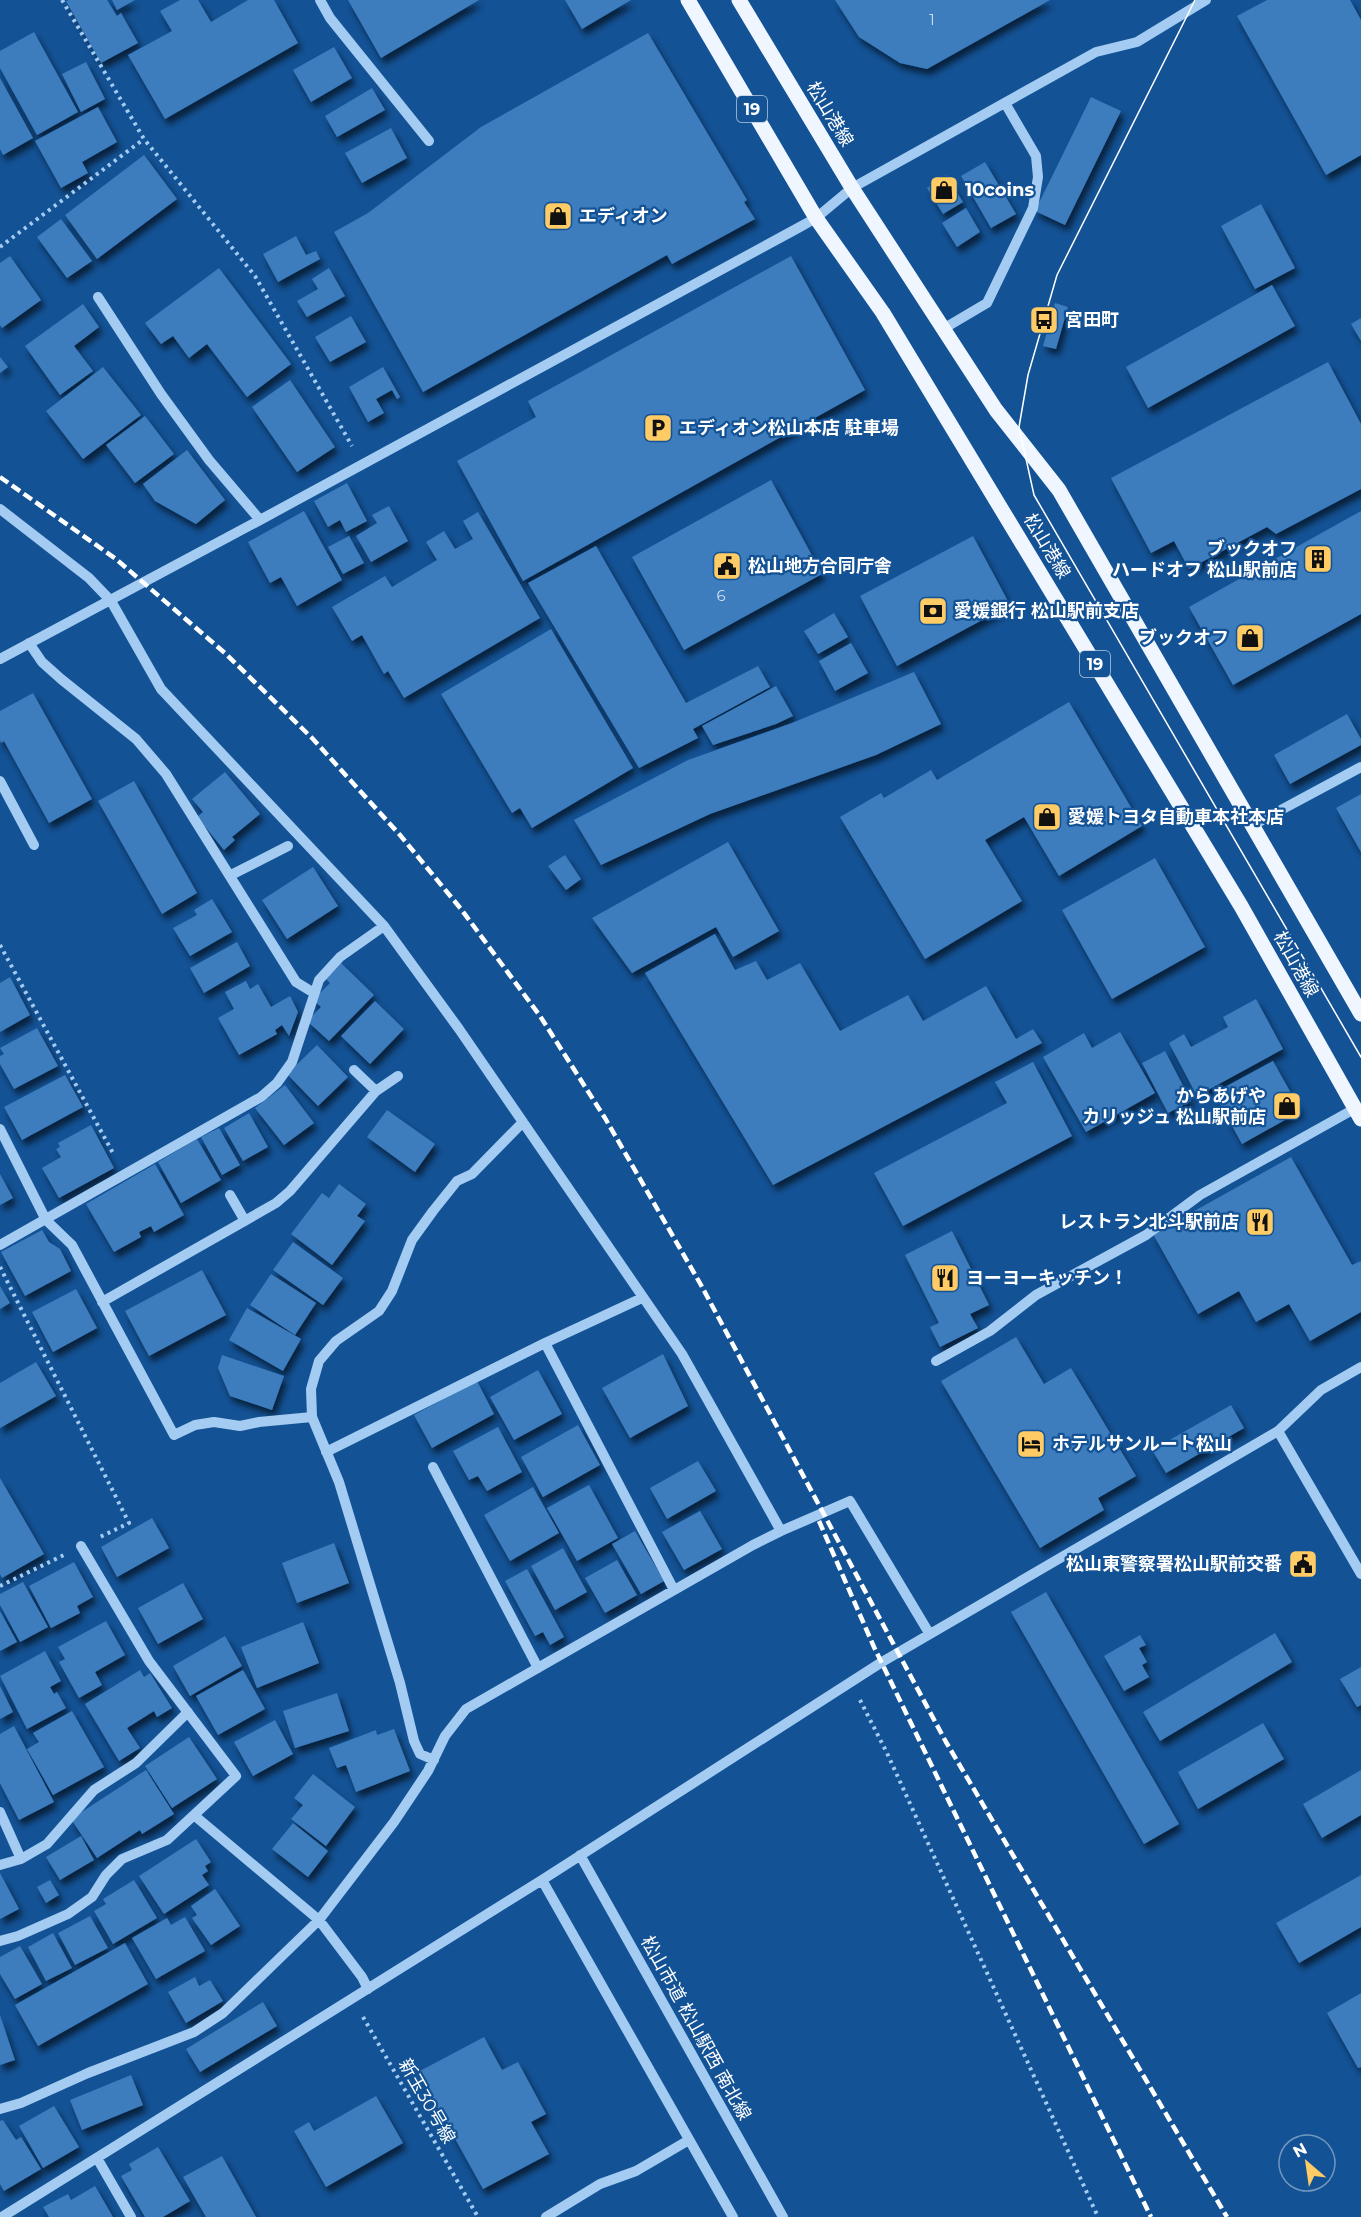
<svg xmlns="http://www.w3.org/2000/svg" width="1361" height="2217" viewBox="0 0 1361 2217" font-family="Montserrat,'Noto Sans JP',sans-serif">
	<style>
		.building { fill: #3c7cbd; filter: url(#shadow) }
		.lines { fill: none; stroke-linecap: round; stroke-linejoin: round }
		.path { stroke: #a4cbf2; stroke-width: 4; stroke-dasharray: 3 4.5; stroke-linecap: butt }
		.minor { stroke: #a4cbf2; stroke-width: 10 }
		.major { stroke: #eff6ff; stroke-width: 15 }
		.tram { stroke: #fff; stroke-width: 1.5 }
		.rail { stroke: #fff; stroke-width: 4.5; stroke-dasharray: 10 4.5; stroke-linecap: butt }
		.labels { text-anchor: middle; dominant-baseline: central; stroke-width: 4.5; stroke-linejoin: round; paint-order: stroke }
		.number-label { font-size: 15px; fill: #cedeee }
		.shield { fill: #135295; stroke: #b8cbdf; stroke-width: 1.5 }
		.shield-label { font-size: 16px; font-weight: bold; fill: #fff }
		.street-label { font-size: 18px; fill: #fff; stroke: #135295 }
		.poi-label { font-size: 18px; font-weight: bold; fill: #fff; stroke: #135295; text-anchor: start }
	</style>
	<defs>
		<filter id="shadow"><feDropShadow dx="3.5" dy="6" stdDeviation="3" flood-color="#0009"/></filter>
	</defs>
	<rect width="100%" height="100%" fill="#135295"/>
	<path class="building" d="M69,0H107L117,16L121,13L138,43L101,63L66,1Z
		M112,0H135L117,10Z
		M180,0H198L211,22L248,0H274L298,43L165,119L128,55L172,31L160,11Z
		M348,0H479L381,58Z
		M565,0H631L582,29Z
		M835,0H1050L927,69L900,63L859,37Z
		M1267,0H1350L1361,20V155L1326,175L1237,16Z
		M34,32L78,112L37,135L0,68V51Z
		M648,33L747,200L744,202L755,219L672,264L667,255L423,392L334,232L368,213L481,127Z
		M334,47L352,78L311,102L293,70Z
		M86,62L105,99L81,112L62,74Z
		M0,78L33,138L3,155L0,149Z
		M372,88L385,110L337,137L325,116Z
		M1091,97L1121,111L1065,225L1035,211Z
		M98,107L117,142L82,162L88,173L61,188L35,141Z
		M391,128L407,158L362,183L345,153Z
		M144,155L177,199L97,259L65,215Z
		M985,162L1016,214L991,228L961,176Z
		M946,175L963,202L943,214L927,188Z
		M1261,204L1295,268L1255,289L1221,226Z
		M966,208L980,232L957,247L942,223Z
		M61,219L92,261L67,278L37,237Z
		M296,236L306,255L316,251L320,259L278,282L263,254Z
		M10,256L41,300L2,328L0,325V263Z
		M791,256L865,390L523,581L457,461L536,417L528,401Z
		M219,268L291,364L247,397L207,344L189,358L173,336L161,344L145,323Z
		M329,268L345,296L307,317L297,301L318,289L312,279Z
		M1272,285L1295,326L1148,408L1126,367Z
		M1055,303L1068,307L1056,349L1043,346Z
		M83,304L99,327L74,346L93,371L60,395L25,346Z
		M351,316L366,342L330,362L315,337Z
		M1361,318V341L1351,324Z
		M0,357L8,367L0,373Z
		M1328,362L1361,424V489L1276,534L1267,527L1189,569L1174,541L1151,553L1111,478Z
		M103,367L141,415L83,459L46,411Z
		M383,367L400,397L397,399L392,390L376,399L384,413L368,422L349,387Z
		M290,380L335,447L297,472L252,407Z
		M145,416L174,454L135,483L106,445Z
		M187,450L225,500L196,524L155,501L143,484Z
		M771,480L822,574L684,650L632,557Z
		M347,483L367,521L346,532L340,520L328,527L314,501Z
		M389,506L408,541L371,562L356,536L377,523L372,515Z
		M304,511L342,580L297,606L281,577L270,583L248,542Z
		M1361,511V614L1233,685L1189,607Z
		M478,512L540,618L404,698L388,671L384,674L362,635L352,641L332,607L385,576L392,587L437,560L426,542L444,531L455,549L473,539L463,521Z
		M349,536L364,563L343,574L328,547Z
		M973,536L1010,605L897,666L860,596Z
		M596,546L686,703L758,666L770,687L693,729L698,738L639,768L528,583Z
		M834,613L848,637L818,654L804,631Z
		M551,629L633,768L532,828L520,808L512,813L441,694Z
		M851,643L868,673L835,691L819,661Z
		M914,672L941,724L876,755L710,814L601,865L574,820L688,760L792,723Z
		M776,686L793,716L776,724L713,745L702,726Z
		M33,693L92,799L49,823L4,741L1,743L0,740V711Z
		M1069,702L1142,826L1059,876L1024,817L985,840L1022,901L925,959L840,817L881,793L884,798L931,770L937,780Z
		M1347,714L1361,739V745L1290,784L1274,755Z
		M225,772L260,814L232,837L235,840L224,850L197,817L203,812L192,799Z
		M134,781L197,893L162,914L98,801Z
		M1361,794V852L1336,808Z
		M728,842L779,931L733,957L716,927L632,973L592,918Z
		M565,855L581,879L566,890L548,866Z
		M1155,858L1205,947L1112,999L1062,910Z
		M313,867L338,906L287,939L262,900Z
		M212,899L232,932L190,956L173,928L197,915L194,910Z
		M715,934L735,970L756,961L767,980L800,963L840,1031L908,995L923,1021L986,986L1016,1039L1033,1029L1042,1043L773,1185L645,973Z
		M237,942L250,966L204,993L190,968Z
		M341,963L374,995L329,1041L307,1021L321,1007L313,1000L330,983L326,979Z
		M10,977L30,1015L0,1032V983Z
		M246,981L250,989L258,984L271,1007L290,996L298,1012L289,1036L282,1025L275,1030L277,1034L239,1055L218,1018L234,1009L225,992Z
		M1256,999L1283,1049L1197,1096L1169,1043L1184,1034L1191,1047L1228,1027L1223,1017Z
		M375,1001L404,1029L370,1064L341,1036Z
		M37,1028L58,1066L14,1089L0,1064V1056L4,1054L0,1048Z
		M1120,1032L1155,1093L1086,1132L1043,1057L1084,1033L1092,1048Z
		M317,1045L348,1077L318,1106L287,1074Z
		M1165,1051L1191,1101L1168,1113L1142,1063Z
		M1273,1061L1301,1111L1242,1144L1214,1093Z
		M1033,1062L1072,1136L903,1226L874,1173L1007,1103L995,1082Z
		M65,1075L83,1107L22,1140L4,1107Z
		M285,1085L314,1123L284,1145L255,1108Z
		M387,1110L435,1144L415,1172L367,1137Z
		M249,1113L268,1147L243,1161L224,1128Z
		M91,1125L114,1168L59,1198L42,1168L61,1157L56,1149L60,1147L58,1143Z
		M219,1128L240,1165L222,1175L201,1137Z
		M197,1139L221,1180L181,1203L158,1162Z
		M1291,1157L1352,1265L1361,1261V1312L1310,1341L1289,1304L1256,1322L1239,1291L1198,1314L1153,1234Z
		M155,1164L184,1215L154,1232L151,1226L139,1232L141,1237L114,1252L86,1204Z
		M0,1174L13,1198L0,1205Z
		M339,1184L366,1204L357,1216L365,1221L332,1265L291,1234L322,1193L329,1198Z
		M42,1230L49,1242L60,1249L71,1271L25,1296L1,1252Z
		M952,1231L989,1305L970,1314L978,1328L940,1347L930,1327L939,1323L905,1255Z
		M293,1242L343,1278L323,1305L273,1270Z
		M202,1270L226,1315L149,1356L125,1311Z
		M271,1274L316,1303L295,1335L250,1305Z
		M0,1286L10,1303L0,1309Z
		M76,1289L97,1328L53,1352L32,1312Z
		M247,1308L301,1339L283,1371L229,1340Z
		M1016,1337L1044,1384L1071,1368L1136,1476L1098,1498L1104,1510L1040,1548L941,1381Z
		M663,1354L688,1406L630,1438L602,1388Z
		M222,1355L284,1376L272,1410L230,1396L218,1368Z
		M36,1362L56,1396L0,1428V1383Z
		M538,1370L562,1414L514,1440L490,1397Z
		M477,1381L494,1414L432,1448L414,1415Z
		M1231,1405L1244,1428L1166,1473L1152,1450Z
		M578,1425L600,1465L543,1497L521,1457Z
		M498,1427L522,1472L487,1491L478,1476L469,1480L453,1451Z
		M698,1461L716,1491L667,1519L650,1488Z
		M0,1478L44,1554L2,1578L0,1574Z
		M589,1485L618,1538L577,1561L547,1508Z
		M533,1487L559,1533L510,1561L484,1515Z
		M700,1511L722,1549L684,1570L662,1532Z
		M152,1518L169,1548L117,1577L101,1547Z
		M635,1531L664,1581L641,1594L612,1544Z
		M334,1543L349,1583L297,1603L282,1563Z
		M563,1548L587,1592L555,1610L531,1566Z
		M617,1560L637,1595L605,1613L585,1578Z
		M74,1562L93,1597L77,1606L80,1613L51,1628L29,1586Z
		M527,1569L564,1637L550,1645L543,1632L535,1636L505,1581Z
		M23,1582L48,1627L20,1642L0,1605V1594Z
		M183,1583L203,1619L158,1644L138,1608Z
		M1046,1592L1179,1824L1144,1844L1011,1612Z
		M0,1611L17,1642L0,1651Z
		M106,1621L125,1655L95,1672L102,1685L79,1698L59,1662L65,1659L58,1647Z
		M303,1622L319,1663L257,1688L241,1647Z
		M1275,1633L1292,1662L1160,1741L1143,1712Z
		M1140,1635L1146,1645L1139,1648L1147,1662L1142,1665L1149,1677L1124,1691L1104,1656Z
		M225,1636L242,1666L190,1696L173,1666Z
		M45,1651L61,1681L50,1687L54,1694L57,1692L66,1708L27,1729L0,1676Z
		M1361,1667V1705L1357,1707L1340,1679Z
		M140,1670L144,1677L150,1673L172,1708L157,1717L154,1711L127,1728L140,1748L119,1761L85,1704Z
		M243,1670L265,1709L218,1735L196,1696Z
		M0,1686L13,1712L0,1719Z
		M337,1693L349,1731L295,1748L283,1711Z
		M72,1711L104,1767L53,1795L27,1749L39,1742L33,1733Z
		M275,1720L293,1754L253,1776L234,1742Z
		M1263,1723L1284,1759L1198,1809L1178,1772Z
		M14,1726L54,1802L19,1820L0,1783V1734Z
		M394,1729L410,1771L356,1792L346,1765L337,1768L329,1748L376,1730L377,1735Z
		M189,1737L217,1779L172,1808L145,1766Z
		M146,1770L174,1814L142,1834L140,1830L97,1858L71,1819Z
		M1361,1770V1815L1322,1838L1303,1804Z
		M313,1774L355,1807L326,1846L291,1819L303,1805L294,1798Z
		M293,1823L328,1851L308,1877L272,1849Z
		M81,1836L94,1860L60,1880L46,1857Z
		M196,1839L211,1862L205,1866L208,1871L202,1875L209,1885L164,1914L139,1876Z
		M0,1873L19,1909L0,1919Z
		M1361,1875V1927L1299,1963L1276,1923Z
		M50,1880L59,1895L46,1903L37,1887Z
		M134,1880L157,1918L113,1944L94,1911L106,1904L103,1899Z
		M215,1889L240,1926L211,1945L192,1918L197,1915L191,1906Z
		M90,1916L108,1948L75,1965L58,1933Z
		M185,1917L205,1951L156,1979L132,1938L167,1918L171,1925Z
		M53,1933L72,1968L46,1981L28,1947Z
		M125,1943L148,1984L38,2046L15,2005Z
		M20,1946L42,1984L15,1999L0,1974V1957Z
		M195,1977L199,1986L210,1980L223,2001L186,2023L168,1992Z
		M1361,1993V2067L1358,2068L1327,2013Z
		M263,2002L277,2026L200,2072L186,2049Z
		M0,2015L15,2060L0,2065Z
		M484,2037L502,2070L518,2062L546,2114L531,2122L549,2154L483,2189L418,2072Z
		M131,2075L143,2105L82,2130L70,2100Z
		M376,2096L403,2143L326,2187L294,2131L309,2122L314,2131Z
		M54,2106L79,2147L43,2168L19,2126Z
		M3,2120L16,2140L21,2137L41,2169L4,2191L0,2184V2121Z
		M158,2147L190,2201L163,2217H145L121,2176L132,2170L129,2164Z
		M222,2156L256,2217H206L183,2177Z
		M95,2186L113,2217H49L43,2207L68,2194L71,2200Z"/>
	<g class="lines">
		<path class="path" d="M62,0L144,139L255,276L352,446
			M0,247L144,139
			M0,945L114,1155
			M0,1267L129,1523L100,1537
			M0,1586L64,1555
			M860,1700L887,1753L1098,2217
			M363,2017L478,2217"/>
		<path class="minor" d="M320,0L330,18L429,141
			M98,297L161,394L209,460L260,520
			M943,329L987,303L1033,208L1038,177L1036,156L1005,103
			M0,509L89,578L111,601L161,689L384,926L459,1029L682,1354L781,1531L850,1501L929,1633
			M29,643L42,662L61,679L136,739L166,774L296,982L314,993
			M0,659L260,520L798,228L816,218L852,188L1096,52L1137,42L1206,0
			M0,781L34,845
			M1253,825L1361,767
			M231,875L288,846
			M354,1070L376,1091
			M0,1129L46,1220L72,1245L174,1435L195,1425L214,1422L240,1426L259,1422L312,1417
			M230,1195L245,1221
			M0,1245L261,1097L277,1083L292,1062L319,980L340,957L384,926
			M102,1302L276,1203L290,1191L376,1091L398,1076
			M545,1343L674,1590
			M936,1361L990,1331L1036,1295L1146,1235L1200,1195L1356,1108
			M1278,1431L1361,1574
			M326,1452L545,1343L642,1298
			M433,1467L538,1668
			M434,1760L420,1754L414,1741L400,1683L339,1482L312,1417L311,1389L319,1361L336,1341L379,1311L392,1291L412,1240L433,1211L457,1181L472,1174L523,1122
			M0,1812L21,1859
			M195,1816L319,1920L362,1977L368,1989
			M580,1855L783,2217
			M0,1865L21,1859L47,1844L94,1790L136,1763L188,1712
			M542,1880L733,2217
			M0,1941L18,1936L68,1914L92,1897L106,1875L122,1859L167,1840L236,1776L149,1661L81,1546
			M0,2109L21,2103L88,2073L194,2032L223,2013L319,1920L394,1822L428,1771L445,1736L466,1709L753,1545L781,1531
			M97,2158L131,2217
			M2,2217L542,1880L882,1662L1278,1431L1321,1390L1361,1367
			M546,2217L600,2184L636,2171L689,2140"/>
		<path class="major" d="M688,0L816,218L883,313L1241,906L1361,1119
			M739,0L852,188L996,410L1059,490L1361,1014"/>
		<path class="tram" d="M1195,0L1057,275L1028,375L1019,427L1034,495L1361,1057"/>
		<path class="rail" d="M0,477L116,559L226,654L313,739L400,835L461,909L540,1016L605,1118L701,1285L946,1742L1227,2217
			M819,1521L874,1647L1151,2217"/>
	</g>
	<defs>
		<g id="shop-square" transform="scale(1.5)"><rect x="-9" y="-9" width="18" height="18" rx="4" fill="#ffcb65" stroke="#135295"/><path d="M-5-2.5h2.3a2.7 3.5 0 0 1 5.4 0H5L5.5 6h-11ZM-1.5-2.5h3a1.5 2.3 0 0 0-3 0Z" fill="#111"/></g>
		<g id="bus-square" transform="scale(1.5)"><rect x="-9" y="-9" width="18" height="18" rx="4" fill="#ffcb65" stroke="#135295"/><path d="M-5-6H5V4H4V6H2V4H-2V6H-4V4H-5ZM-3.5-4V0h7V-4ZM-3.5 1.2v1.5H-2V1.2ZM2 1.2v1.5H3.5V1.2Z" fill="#111"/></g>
		<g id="parking-square" transform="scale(1.5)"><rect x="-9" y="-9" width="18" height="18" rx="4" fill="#ffcb65" stroke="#135295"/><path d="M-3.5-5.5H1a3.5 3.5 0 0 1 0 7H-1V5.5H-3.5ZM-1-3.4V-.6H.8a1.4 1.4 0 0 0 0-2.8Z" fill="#111"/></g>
		<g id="building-square" transform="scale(1.5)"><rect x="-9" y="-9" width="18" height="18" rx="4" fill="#ffcb65" stroke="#135295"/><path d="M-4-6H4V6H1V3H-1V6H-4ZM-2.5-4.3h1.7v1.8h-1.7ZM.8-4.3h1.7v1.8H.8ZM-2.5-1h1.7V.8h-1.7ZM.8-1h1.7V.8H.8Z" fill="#111"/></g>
		<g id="civic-square" transform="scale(1.5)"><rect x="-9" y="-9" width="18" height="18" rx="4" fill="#ffcb65" stroke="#135295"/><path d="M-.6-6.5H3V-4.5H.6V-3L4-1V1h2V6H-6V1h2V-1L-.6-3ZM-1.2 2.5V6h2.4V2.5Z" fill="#111"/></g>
		<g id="bank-square" transform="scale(1.5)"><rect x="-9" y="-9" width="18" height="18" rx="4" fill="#ffcb65" stroke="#135295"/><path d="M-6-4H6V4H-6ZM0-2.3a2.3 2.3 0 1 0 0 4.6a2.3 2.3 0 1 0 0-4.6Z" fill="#111"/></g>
		<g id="restaurant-square" transform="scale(1.5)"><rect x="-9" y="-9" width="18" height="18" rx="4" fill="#ffcb65" stroke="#135295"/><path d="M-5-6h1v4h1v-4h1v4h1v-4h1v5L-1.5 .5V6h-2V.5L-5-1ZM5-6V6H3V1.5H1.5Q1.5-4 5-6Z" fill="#111"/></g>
		<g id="hotel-square" transform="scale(1.5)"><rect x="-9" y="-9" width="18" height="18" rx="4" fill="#ffcb65" stroke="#135295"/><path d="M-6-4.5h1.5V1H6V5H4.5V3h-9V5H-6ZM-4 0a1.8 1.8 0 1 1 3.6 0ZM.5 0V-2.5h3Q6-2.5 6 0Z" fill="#111"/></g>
	</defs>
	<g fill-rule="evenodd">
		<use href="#shop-square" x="944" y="190"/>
		<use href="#shop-square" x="558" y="216"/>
		<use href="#bus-square" x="1044" y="320"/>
		<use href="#parking-square" x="658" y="428"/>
		<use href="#building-square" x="1318" y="559"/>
		<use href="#civic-square" x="727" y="566"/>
		<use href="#bank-square" x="933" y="611"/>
		<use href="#shop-square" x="1250" y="638"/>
		<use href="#shop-square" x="1047" y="817"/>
		<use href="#shop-square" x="1287" y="1106"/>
		<use href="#restaurant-square" x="1260" y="1222"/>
		<use href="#restaurant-square" x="945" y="1278"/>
		<use href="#hotel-square" x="1031" y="1444"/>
		<use href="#civic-square" x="1303" y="1564"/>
	</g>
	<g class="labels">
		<g class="number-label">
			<text x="932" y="19">1</text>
			<text x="721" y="595">6</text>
		</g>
		<g class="shield">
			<rect x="737" y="96" width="30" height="26" rx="4.5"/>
			<rect x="1080" y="651" width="30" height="26" rx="4.5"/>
		</g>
		<g class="shield-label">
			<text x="752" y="109">19</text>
			<text x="1095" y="664">19</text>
		</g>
		<g class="street-label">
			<text transform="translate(830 114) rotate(59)">松山港線</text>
			<text transform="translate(1047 546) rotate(59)">松山港線</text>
			<text transform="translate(1296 964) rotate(61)">松山港線</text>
			<text transform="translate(696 2028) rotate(61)">松山市道 松山駅西 南北線</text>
			<text transform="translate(427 2101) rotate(60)">新玉30号線</text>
		</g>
		<g class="poi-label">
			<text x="965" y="190">10coins</text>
			<text x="579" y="216">エディオン</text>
			<text x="1065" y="320">宮田町</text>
			<text x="679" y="428">エディオン松山本店 駐車場</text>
			<text x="1297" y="549" text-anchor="end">ブックオフ<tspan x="1297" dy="21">ハードオフ 松山駅前店</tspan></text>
			<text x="748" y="566">松山地方合同庁舎</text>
			<text x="954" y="611">愛媛銀行 松山駅前支店</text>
			<text x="1229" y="638" text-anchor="end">ブックオフ</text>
			<text x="1068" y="817">愛媛トヨタ自動車本社本店</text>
			<text x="1266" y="1096" text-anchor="end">からあげや<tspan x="1266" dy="21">カリッジュ 松山駅前店</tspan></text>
			<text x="1239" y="1222" text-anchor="end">レストラン北斗駅前店</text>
			<text x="966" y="1278">ヨーヨーキッチン！</text>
			<text x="1052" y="1444">ホテルサンルート松山</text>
			<text x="1282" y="1564" text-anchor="end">松山東警察署松山駅前交番</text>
		</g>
	</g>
	<g transform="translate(1307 2163) rotate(331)"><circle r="28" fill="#135295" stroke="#7197bf" stroke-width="1.5"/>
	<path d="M0-4.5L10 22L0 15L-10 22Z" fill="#ffcb65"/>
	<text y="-9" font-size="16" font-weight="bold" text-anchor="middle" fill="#ffffff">N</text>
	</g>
</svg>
